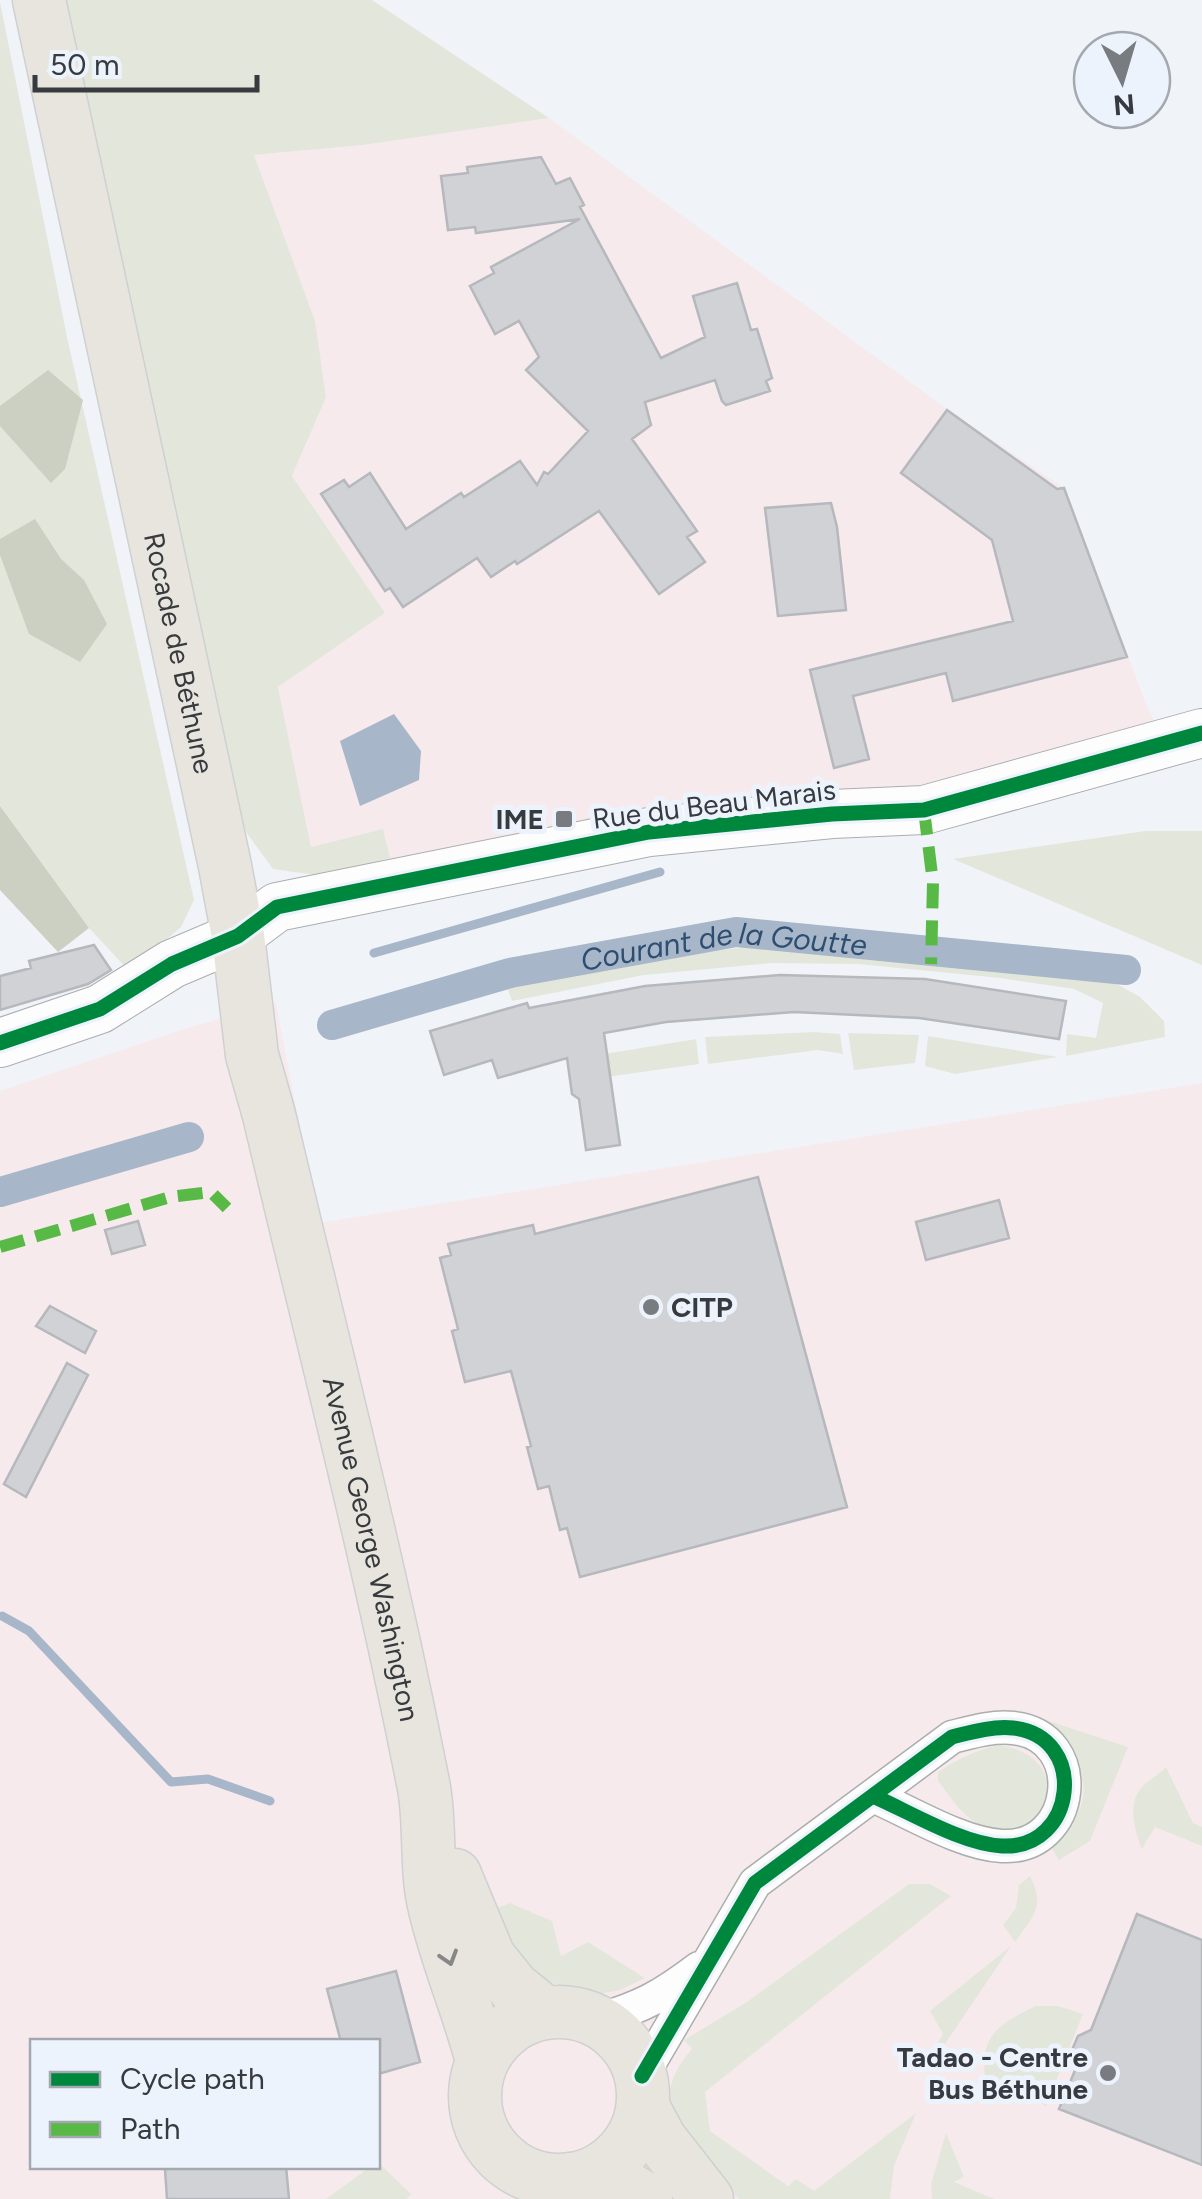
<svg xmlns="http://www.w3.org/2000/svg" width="1202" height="2199" viewBox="0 0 1202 2199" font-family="Figtree,sans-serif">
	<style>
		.industrial { fill: #f7eaec; fill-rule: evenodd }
		.green { fill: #e3e7db }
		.forest { fill: #cbd0c2 }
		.water { fill: #a7b6c8 }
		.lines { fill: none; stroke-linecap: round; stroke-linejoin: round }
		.stream { stroke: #a7b6c8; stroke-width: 9 }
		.canal { stroke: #a7b6c8; stroke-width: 30 }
		.building { fill: #d0d2d6; stroke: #b5b8bc; stroke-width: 2.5 }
		.street-casing { stroke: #abaeb0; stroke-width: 35 }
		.secondary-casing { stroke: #abaeb0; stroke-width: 50 }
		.primary-casing { stroke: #ced0d2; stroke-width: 55 }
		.street { stroke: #fdfdfe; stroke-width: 32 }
		.secondary { stroke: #fdfdfe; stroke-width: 48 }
		.primary { stroke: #e7e5dd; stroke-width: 52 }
		.quiet { stroke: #58b947; stroke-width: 12; stroke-dasharray: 25 12; stroke-linecap: butt }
		.cycleway-casing { stroke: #ecf3fc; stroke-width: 21 }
		.cycleway { stroke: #00873e; stroke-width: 15 }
		.oneway { stroke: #868786 }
		.poi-dot { fill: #787b7f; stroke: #ecf3fc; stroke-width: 4 }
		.labels { text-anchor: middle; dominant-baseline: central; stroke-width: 10; stroke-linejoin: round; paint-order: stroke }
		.street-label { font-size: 28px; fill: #373a3e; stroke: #ecf3fc }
		.poi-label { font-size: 28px; font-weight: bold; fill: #373a3e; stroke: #ecf3fc; text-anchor: end }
		.water-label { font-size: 30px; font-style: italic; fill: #2d4e71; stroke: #ecf3fc }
	</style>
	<rect width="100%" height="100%" fill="#f0f4f8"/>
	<path class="industrial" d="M549,118L947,409L1064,488L1148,709L1166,744L396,883L382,830L311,848L278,687L384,613L292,476L325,397L253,155L363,145Z
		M276,1003L318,1223L1202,1083V2199H0V1091L190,1027ZM32,2042H378V2166H32Z"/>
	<path class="green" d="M67,0H372L549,118L363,145L254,155L315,321L326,397L292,476L385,613L278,687L311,847L383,829L390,858L322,876L273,869L246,832L220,740L149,422Z
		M0,2L67,337L194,900L181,927L129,971L89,928L0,806Z
		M1145,831H1202V965L953,859Z
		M779,945L937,955L1075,970L1106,978L1140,997L1164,1021L1165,1037L1066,1056L1067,1034L1096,1038L1103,1003L1074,989L1000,978L858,964L772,963L644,975L512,1001L507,987L688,952Z
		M814,1032L840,1034L843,1054L818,1050L708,1064L705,1037Z
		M848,1033L919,1035L915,1063L854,1070Z
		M928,1036L1058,1057L955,1074L925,1066Z
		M696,1039L699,1064L578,1081L574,1059Z
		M1046,1720L1128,1747L1090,1841L1059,1860L1052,1849C1059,1839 1068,1829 1075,1818C1098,1782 1070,1745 1046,1720Z
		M999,1745C1088,1759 1040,1863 975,1822C960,1813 949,1795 938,1781V1772C958,1759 976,1750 999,1745Z
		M1166,1767L1193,1823L1202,1827V1846L1155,1827L1142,1849C1134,1829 1126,1800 1145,1784C1152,1778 1159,1774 1166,1767Z
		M1030,1876C1046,1908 1033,1916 1015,1942L1003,1925L1016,1908L1019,1885Z
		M909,1884H930L951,1896L705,2092L710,2131L788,2186L796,2179L814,2191L916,2113L894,2166L890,2199H739C693,2157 637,2110 692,2049L684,2040L747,2002Z
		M510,1903L552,1921L561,1956L588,1942L645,1978L620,1990L599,1994L539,1980L520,1969L491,1910Z
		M1011,1946L943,2047L938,2042L943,2034L930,2011Z
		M1036,2006H1058L1083,2014L1046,2106L985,2077C980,2034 1000,2023 1036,2006Z
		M946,2133L964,2177L954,2182L994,2199H932L931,2184Z
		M378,2162L411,2194L407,2199H326L370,2167L378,2166Z"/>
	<path class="forest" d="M48,370L83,400L65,469L51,483L0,426V406Z
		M35,519L61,559L84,580L107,624L80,662L29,634L0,555V539Z
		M0,806L89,928L58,952L0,890Z"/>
	<path class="water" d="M394,714L421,751L419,780L360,806L340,741Z"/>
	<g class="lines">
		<path class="stream" d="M374,953L660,872
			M2,1616L29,1631L171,1782L208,1779L270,1801"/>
		<g class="canal">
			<path id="s1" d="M332,1025L510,973L736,932L1126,970"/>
			<path d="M0,1192L189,1137"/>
		</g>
	</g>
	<path class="building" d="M541,157L556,184L570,178L584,205L580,207L661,358L705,337L693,296L737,283L751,330L757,329L772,378L766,381L770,391L726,405L722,401L715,380L645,402L651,425L632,439L697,531L687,537L705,562L659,594L599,511L517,564L515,561L491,577L477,558L403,607L390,588L385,591L321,494L344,480L349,487L370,473L406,529L461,493L464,497L520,461L537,485L544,472L548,474L588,431L526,370L539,357L519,321L495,334L470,286L494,273L491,267L580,219L476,233L475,227L448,230L441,176L468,173L467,167Z
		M947,410L1057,489L1064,488L1127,657L953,701L946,673L853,696L869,759L834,768L810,670L1013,621L992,540L901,473Z
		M831,503L837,527L846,610L778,616L765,508Z
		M94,945L111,970L88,984L0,1010V976L31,968L29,961Z
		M780,975L925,979L1066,1001L1059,1039L919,1018L794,1012L666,1022L604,1033L620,1145L586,1150L579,1099L572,1094L567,1058L498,1078L492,1060L444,1075L430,1031L527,1003L529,1008L645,986Z
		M758,1177L847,1507L580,1577L567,1528L560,1530L549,1486L538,1489L527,1447L531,1446L511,1371L465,1382L452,1331L458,1329L440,1258L451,1255L448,1244L533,1225L535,1234Z
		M999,1200L1009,1238L926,1260L916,1222Z
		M138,1221L145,1245L112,1254L105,1230Z
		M50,1306L96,1331L85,1353L36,1326Z
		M67,1363L88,1375L26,1497L4,1484Z
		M1137,1914L1202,1940V2165L1059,2109L1078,2063L1072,2050L1078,2036L1091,2030Z
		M396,1971L420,2062L378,2074V2042H341L327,1989Z
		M199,2166H286L289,2199H167L165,2169Z"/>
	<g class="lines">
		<g class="street-casing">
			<path id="street" d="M598,2020C642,2007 662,1996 699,1968
				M642,2076L755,1883L952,1737C972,1732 992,1726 1013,1728C1089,1736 1077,1850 1002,1846C962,1844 910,1812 873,1796"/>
		</g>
		<g class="secondary-casing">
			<path id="secondary" d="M0,1043L100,1009L172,964L238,936L277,907L649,832L832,814L924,810L1202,733"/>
		</g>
		<g class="primary-casing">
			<g id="primary">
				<path id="s2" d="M39,0L225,866L238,936L252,1055L269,1115C322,1339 380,1563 424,1788C431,1828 425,1870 435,1909C447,1961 469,2010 482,2061"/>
				<path d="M455,1875L489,1957L514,1988L545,2013"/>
				<circle cx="559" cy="2096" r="84"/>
				<path d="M643,2107L660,2139L707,2199"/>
				<path d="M570,2179L621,2184L646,2199"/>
			</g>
		</g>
		<use href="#street" class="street"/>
		<use href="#secondary" class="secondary"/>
		<use href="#primary" class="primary"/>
		<path class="quiet" d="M924,810L933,883L931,964
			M0,1247L170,1197L211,1192L227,1208"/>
		<g class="cycleway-casing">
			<path id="cycleway" d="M0,1043L100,1009L172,964L238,936L277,907L649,832L832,814L924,810L1202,733
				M642,2076L755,1883L952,1737C972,1732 992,1726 1013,1728C1089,1736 1077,1850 1002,1846C962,1844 910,1812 873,1796"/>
		</g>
		<use href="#cycleway" class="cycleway"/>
	</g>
	<defs><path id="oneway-chevron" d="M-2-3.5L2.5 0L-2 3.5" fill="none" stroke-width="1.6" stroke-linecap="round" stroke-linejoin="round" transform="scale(2.5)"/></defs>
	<use class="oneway" href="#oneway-chevron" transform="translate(449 1958) rotate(73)"/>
	<g class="poi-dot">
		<rect x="554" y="809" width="20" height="20" rx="5"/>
		<circle cx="651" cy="1307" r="10"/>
		<circle cx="1108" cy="2073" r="10"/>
	</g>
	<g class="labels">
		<g class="street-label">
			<text stroke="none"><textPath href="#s2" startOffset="668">Rocade de Béthune</textPath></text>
			<text transform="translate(714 804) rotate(-7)">Rue du Beau Marais</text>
			<text stroke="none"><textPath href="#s2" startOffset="1585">Avenue George Washington</textPath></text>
		</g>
		<g class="poi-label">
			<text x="544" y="819">IME</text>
			<text x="671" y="1307" text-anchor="start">CITP</text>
			<text x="1088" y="2057">Tadao - Centre<tspan x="1088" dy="32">Bus Béthune</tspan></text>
		</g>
		<g class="water-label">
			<text stroke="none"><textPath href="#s1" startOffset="402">Courant de la Goutte</textPath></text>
		</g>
	</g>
	<rect x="30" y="2039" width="350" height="130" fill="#ecf3fc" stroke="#a4a9b0" stroke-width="2.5"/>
	<rect x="50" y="2072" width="50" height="15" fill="#00873e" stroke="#a4a9b0" stroke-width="2.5"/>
	<text x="120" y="2089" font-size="30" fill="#373a3e">Cycle path</text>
	<rect x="50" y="2122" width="50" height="15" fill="#58b947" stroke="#a4a9b0" stroke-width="2.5"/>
	<text x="120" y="2139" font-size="30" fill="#373a3e">Path</text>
	<g transform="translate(1122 80) rotate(175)"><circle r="48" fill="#ecf3fc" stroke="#a4a9b0" stroke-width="2.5"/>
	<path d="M0-8L18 38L0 25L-18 38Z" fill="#787b7f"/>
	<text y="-15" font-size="28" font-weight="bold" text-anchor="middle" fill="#373a3e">N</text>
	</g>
	<path d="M35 75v15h222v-15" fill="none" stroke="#373a3e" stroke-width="5"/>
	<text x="50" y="75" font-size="30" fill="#373a3e" stroke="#ecf3fc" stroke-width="8" paint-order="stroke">50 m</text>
</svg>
